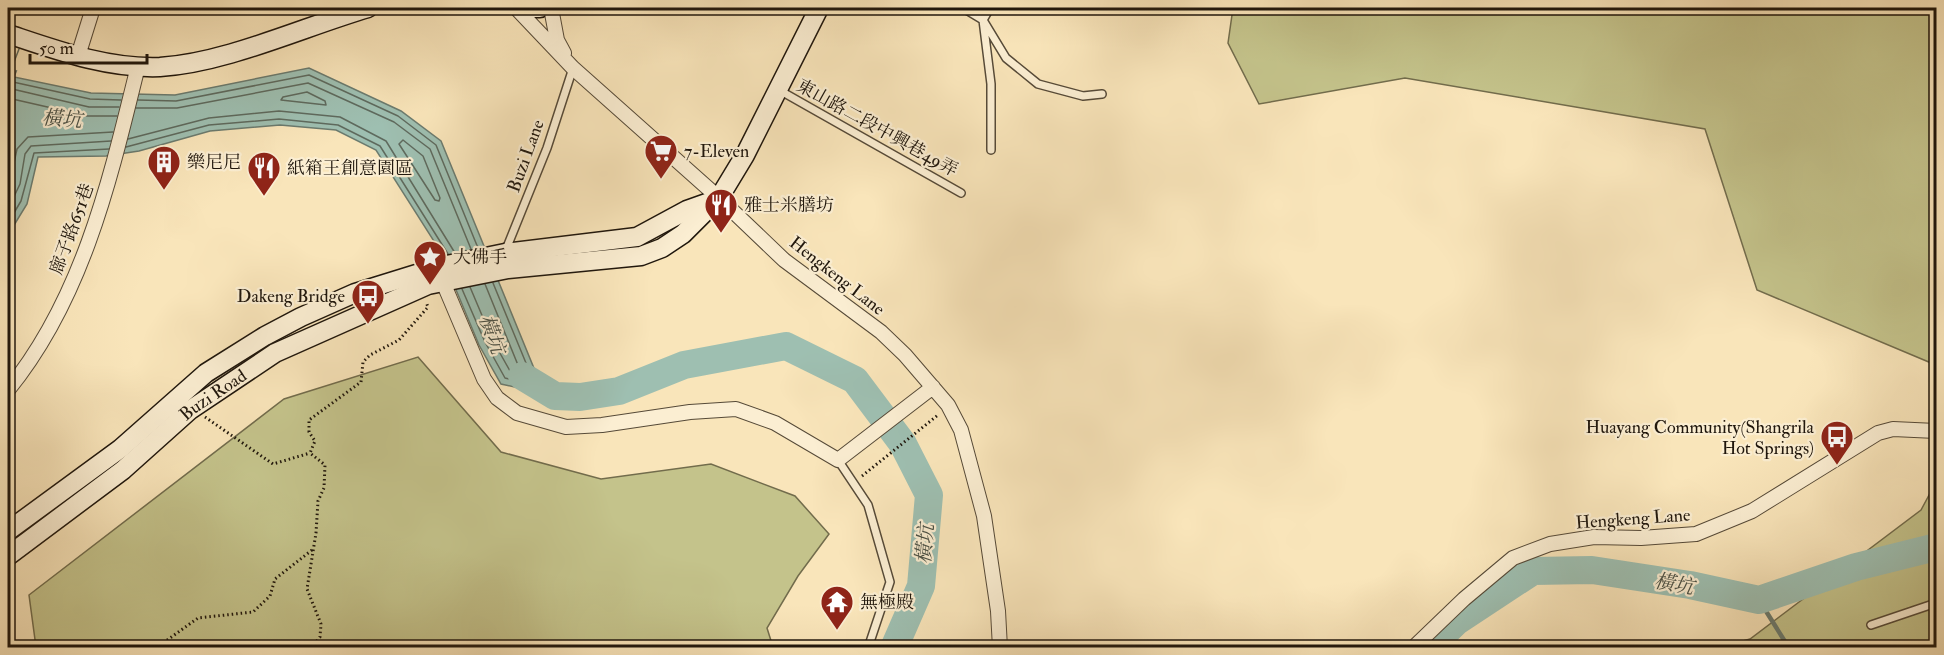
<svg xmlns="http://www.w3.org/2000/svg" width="1944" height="655" viewBox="0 0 1944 655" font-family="'IM FELL Double Pica','Noto Serif TC',serif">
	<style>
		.green { fill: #c4c38b; stroke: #726c4c; stroke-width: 1.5 }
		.water { fill: #9ebfb1; stroke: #6b7b6f; stroke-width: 1.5 }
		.pier { fill: #f9e5ba }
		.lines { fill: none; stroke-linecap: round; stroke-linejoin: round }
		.shore { stroke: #5e6a5e; stroke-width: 1.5 }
		.stream { stroke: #6b7b6f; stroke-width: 4.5 }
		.river { stroke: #9ebfb1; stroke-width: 28 }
		.service-casing { stroke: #564a38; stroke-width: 10 }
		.minor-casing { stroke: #564a38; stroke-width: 16 }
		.secondary-casing { stroke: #1f160c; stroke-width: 21 }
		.path { stroke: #1f160c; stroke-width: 3; stroke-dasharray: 1.5 3; stroke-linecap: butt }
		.service { stroke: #fbeed2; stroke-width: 7 }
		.minor { stroke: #fbeed2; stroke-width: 14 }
		.secondary { stroke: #fbeed2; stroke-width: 18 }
		.labels { text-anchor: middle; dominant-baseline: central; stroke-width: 4.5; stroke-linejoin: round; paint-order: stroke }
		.street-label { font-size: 18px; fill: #1f160c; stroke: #fbeed2 }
		.poi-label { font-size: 18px; fill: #1f160c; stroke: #fbeed2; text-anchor: start }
		.water-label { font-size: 20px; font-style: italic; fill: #4b5146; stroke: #fbeed2 }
	</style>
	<rect width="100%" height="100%" fill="#f9e5ba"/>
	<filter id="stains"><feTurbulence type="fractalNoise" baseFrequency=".00333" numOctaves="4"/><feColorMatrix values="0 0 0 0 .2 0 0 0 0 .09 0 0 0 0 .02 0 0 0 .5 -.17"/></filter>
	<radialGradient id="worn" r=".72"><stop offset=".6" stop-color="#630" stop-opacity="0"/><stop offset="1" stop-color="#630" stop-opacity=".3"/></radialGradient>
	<path class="green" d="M1233,8H1936V365L1757,290L1705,129L1405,78L1259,104L1228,43Z
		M418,357L501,452L601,479L711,464L795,496L829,534L798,576L767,628L773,647H36L29,595L284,399Z
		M1936,482V647L1718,648L1750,639L1921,510Z"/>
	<path class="water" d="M8,8H50L27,44L14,77L91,93L175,95L309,68L401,111L441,141L538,378L555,396L501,384L479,345L439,249L376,150L336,130L280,125L210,131L139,151L106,156L38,157L27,204L8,235Z"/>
	<path class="pier" d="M8,8H24L49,16L30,45L19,71L8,67Z"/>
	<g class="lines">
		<path class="shore" d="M19,49L9,75L13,82L90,99L121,100
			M8,88L89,107H119
			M307,92L325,101L326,105L281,100L283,97Z
			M8,98L87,116H117
			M138,100L176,101L309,75L398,116L436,145L478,248
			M136,108H177L308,83L394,122L430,149L471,249
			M128,139L209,118L279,111L340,117L386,141L455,253
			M403,140L423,156L440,198L439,201L435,200L399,144Z
			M126,147L209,125L279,119L338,125L380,146L448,254
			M8,190L17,149L28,137L113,132
			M8,209L20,184L25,154L31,146L111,141
			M8,223L21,201L34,153L109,149
			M470,287L492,339L510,371L519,373L520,370L485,284
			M462,289L485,342L505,378L531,384L533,380L493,283"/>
		<path class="stream" d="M1759,600L1789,648"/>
		<path class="river" d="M522,376L555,396L580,397L619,391L684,365L786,346L855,380L903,444L929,495L921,586L894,648
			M1429,648L1457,621L1533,571L1592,570L1690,585L1759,600L1856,567L1936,547"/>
		<g class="service-casing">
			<path id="service" d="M963,8L983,20L1006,58L1038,84L1083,96L1102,94
				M990,8L983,20L991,84V150
				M779,90L961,193
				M505,252L547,148L573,68
				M838,460L868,505L890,582L868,648
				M1871,625L1936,603"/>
		</g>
		<g class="minor-casing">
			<path id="minor" d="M516,8L573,68L719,198L784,260L881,332L905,355L948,405L961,430L984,516L998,611L1000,648
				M551,8L557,40L564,53
				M78,56L93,8
				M440,275L484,379L497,398L517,413L566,427L602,425L690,412L736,409L775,423L838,460L933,387
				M8,390C83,298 110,180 138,66
				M1413,648L1464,599L1513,558L1550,544L1594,537L1641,538L1696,534L1752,511L1878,433L1893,429L1936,431"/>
		</g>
		<g class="secondary-casing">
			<g id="secondary">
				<path d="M521,8H540"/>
				<path d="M8,34C56,50 107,69 160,67C226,63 303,27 368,8"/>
				<path d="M8,531L120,449L206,373L265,336L301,317L355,293L442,266L505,253L637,237L687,210L718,199"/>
				<path id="s1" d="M8,556L123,470L190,410L275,353L428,285L508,269L641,256L662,248L683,234L719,198L745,155L819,8"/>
			</g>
		</g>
		<path class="path" d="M205,417L273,464L310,453
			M862,476L938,415
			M156,648L198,618L253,612L270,596L275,579L312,550
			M311,648L320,637L321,624L307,589L316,533L318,501L324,488L325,465L310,453L315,441L309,432V420L361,382L363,362L370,355L399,340L428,307L426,302"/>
		<use href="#service" class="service"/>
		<use href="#minor" class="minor"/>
		<use href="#secondary" class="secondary"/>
	</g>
	<defs>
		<g id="supermarket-pin" transform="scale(1.725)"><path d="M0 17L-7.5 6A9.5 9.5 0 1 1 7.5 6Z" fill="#8f2418" stroke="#fbeed2"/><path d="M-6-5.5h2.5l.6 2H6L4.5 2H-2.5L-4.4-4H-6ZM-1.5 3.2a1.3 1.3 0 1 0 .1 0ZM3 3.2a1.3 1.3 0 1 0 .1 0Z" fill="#fff"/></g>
		<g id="building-pin" transform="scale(1.725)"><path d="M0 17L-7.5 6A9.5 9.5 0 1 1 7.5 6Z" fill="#8f2418" stroke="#fbeed2"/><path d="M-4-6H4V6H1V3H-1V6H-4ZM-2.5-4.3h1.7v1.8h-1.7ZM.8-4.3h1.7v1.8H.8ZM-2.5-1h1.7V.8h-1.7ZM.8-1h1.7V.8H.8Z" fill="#fff"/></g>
		<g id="restaurant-pin" transform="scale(1.725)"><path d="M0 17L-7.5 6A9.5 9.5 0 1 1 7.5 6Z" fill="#8f2418" stroke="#fbeed2"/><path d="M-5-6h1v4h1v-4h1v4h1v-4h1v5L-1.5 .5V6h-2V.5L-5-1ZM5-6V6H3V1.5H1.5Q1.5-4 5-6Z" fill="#fff"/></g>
		<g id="sight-pin" transform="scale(1.725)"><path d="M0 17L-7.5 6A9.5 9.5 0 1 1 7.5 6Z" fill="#8f2418" stroke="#fbeed2"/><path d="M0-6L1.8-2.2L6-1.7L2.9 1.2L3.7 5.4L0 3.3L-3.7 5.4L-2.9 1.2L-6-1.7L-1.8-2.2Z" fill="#fff"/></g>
		<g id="bus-pin" transform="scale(1.725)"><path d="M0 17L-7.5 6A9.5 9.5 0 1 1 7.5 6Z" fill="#8f2418" stroke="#fbeed2"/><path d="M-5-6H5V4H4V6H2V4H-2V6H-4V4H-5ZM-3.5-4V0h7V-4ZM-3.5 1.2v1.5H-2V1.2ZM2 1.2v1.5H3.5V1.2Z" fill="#fff"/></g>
		<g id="temple-pin" transform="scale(1.725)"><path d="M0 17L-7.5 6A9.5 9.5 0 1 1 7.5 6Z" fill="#8f2418" stroke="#fbeed2"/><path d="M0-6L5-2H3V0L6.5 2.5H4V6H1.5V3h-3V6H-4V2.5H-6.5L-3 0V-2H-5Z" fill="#fff"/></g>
	</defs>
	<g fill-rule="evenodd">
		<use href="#supermarket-pin" x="661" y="151"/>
		<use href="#building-pin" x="164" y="162"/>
		<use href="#restaurant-pin" x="264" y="168"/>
		<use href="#restaurant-pin" x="721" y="205"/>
		<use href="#sight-pin" x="430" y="257"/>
		<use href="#bus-pin" x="368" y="296"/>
		<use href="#bus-pin" x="1837" y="437"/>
		<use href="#temple-pin" x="837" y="602"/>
	</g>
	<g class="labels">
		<g class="street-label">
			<text transform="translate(877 128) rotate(29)">東山路二段中興巷49弄</text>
			<text transform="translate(526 156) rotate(-70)">Buzi Lane</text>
			<text transform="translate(72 229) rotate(-70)">廍子路651巷</text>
			<text transform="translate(837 276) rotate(38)">Hengkeng Lane</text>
			<text stroke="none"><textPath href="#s1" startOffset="261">Buzi Road</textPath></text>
			<text transform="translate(1633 519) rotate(-4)">Hengkeng Lane</text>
		</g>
		<g class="poi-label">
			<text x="684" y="151">7-Eleven</text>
			<text x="187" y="162">樂尼尼</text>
			<text x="287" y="168">紙箱王創意園區</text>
			<text x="744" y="205">雅士米膳坊</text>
			<text x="453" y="257">大佛手</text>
			<text x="345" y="296" text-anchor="end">Dakeng Bridge</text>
			<text x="1814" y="427" text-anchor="end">Huayang Community(Shangrila<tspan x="1814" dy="21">Hot Springs)</tspan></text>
			<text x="860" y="602">無極殿</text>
		</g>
		<g class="water-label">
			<text transform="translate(62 119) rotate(4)">橫坑</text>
			<text transform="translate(492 334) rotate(70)">橫坑</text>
			<text transform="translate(925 544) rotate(-85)">橫坑</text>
			<text transform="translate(1674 584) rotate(10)">橫坑</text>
		</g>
	</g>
	<rect width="1944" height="655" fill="none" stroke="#f9e5ba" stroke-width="30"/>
	<rect x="9" y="9" width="1926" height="637" fill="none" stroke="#1f160c" stroke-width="3"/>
	<rect x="15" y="15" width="1914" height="625" fill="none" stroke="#1f160c" stroke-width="1.5"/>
	<path d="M30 54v9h117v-9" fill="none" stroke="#1f160c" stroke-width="3"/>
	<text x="39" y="54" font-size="18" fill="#1f160c" stroke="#fbeed2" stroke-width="4.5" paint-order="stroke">50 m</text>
	<rect width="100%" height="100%" filter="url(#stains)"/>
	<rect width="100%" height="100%" fill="url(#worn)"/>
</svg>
